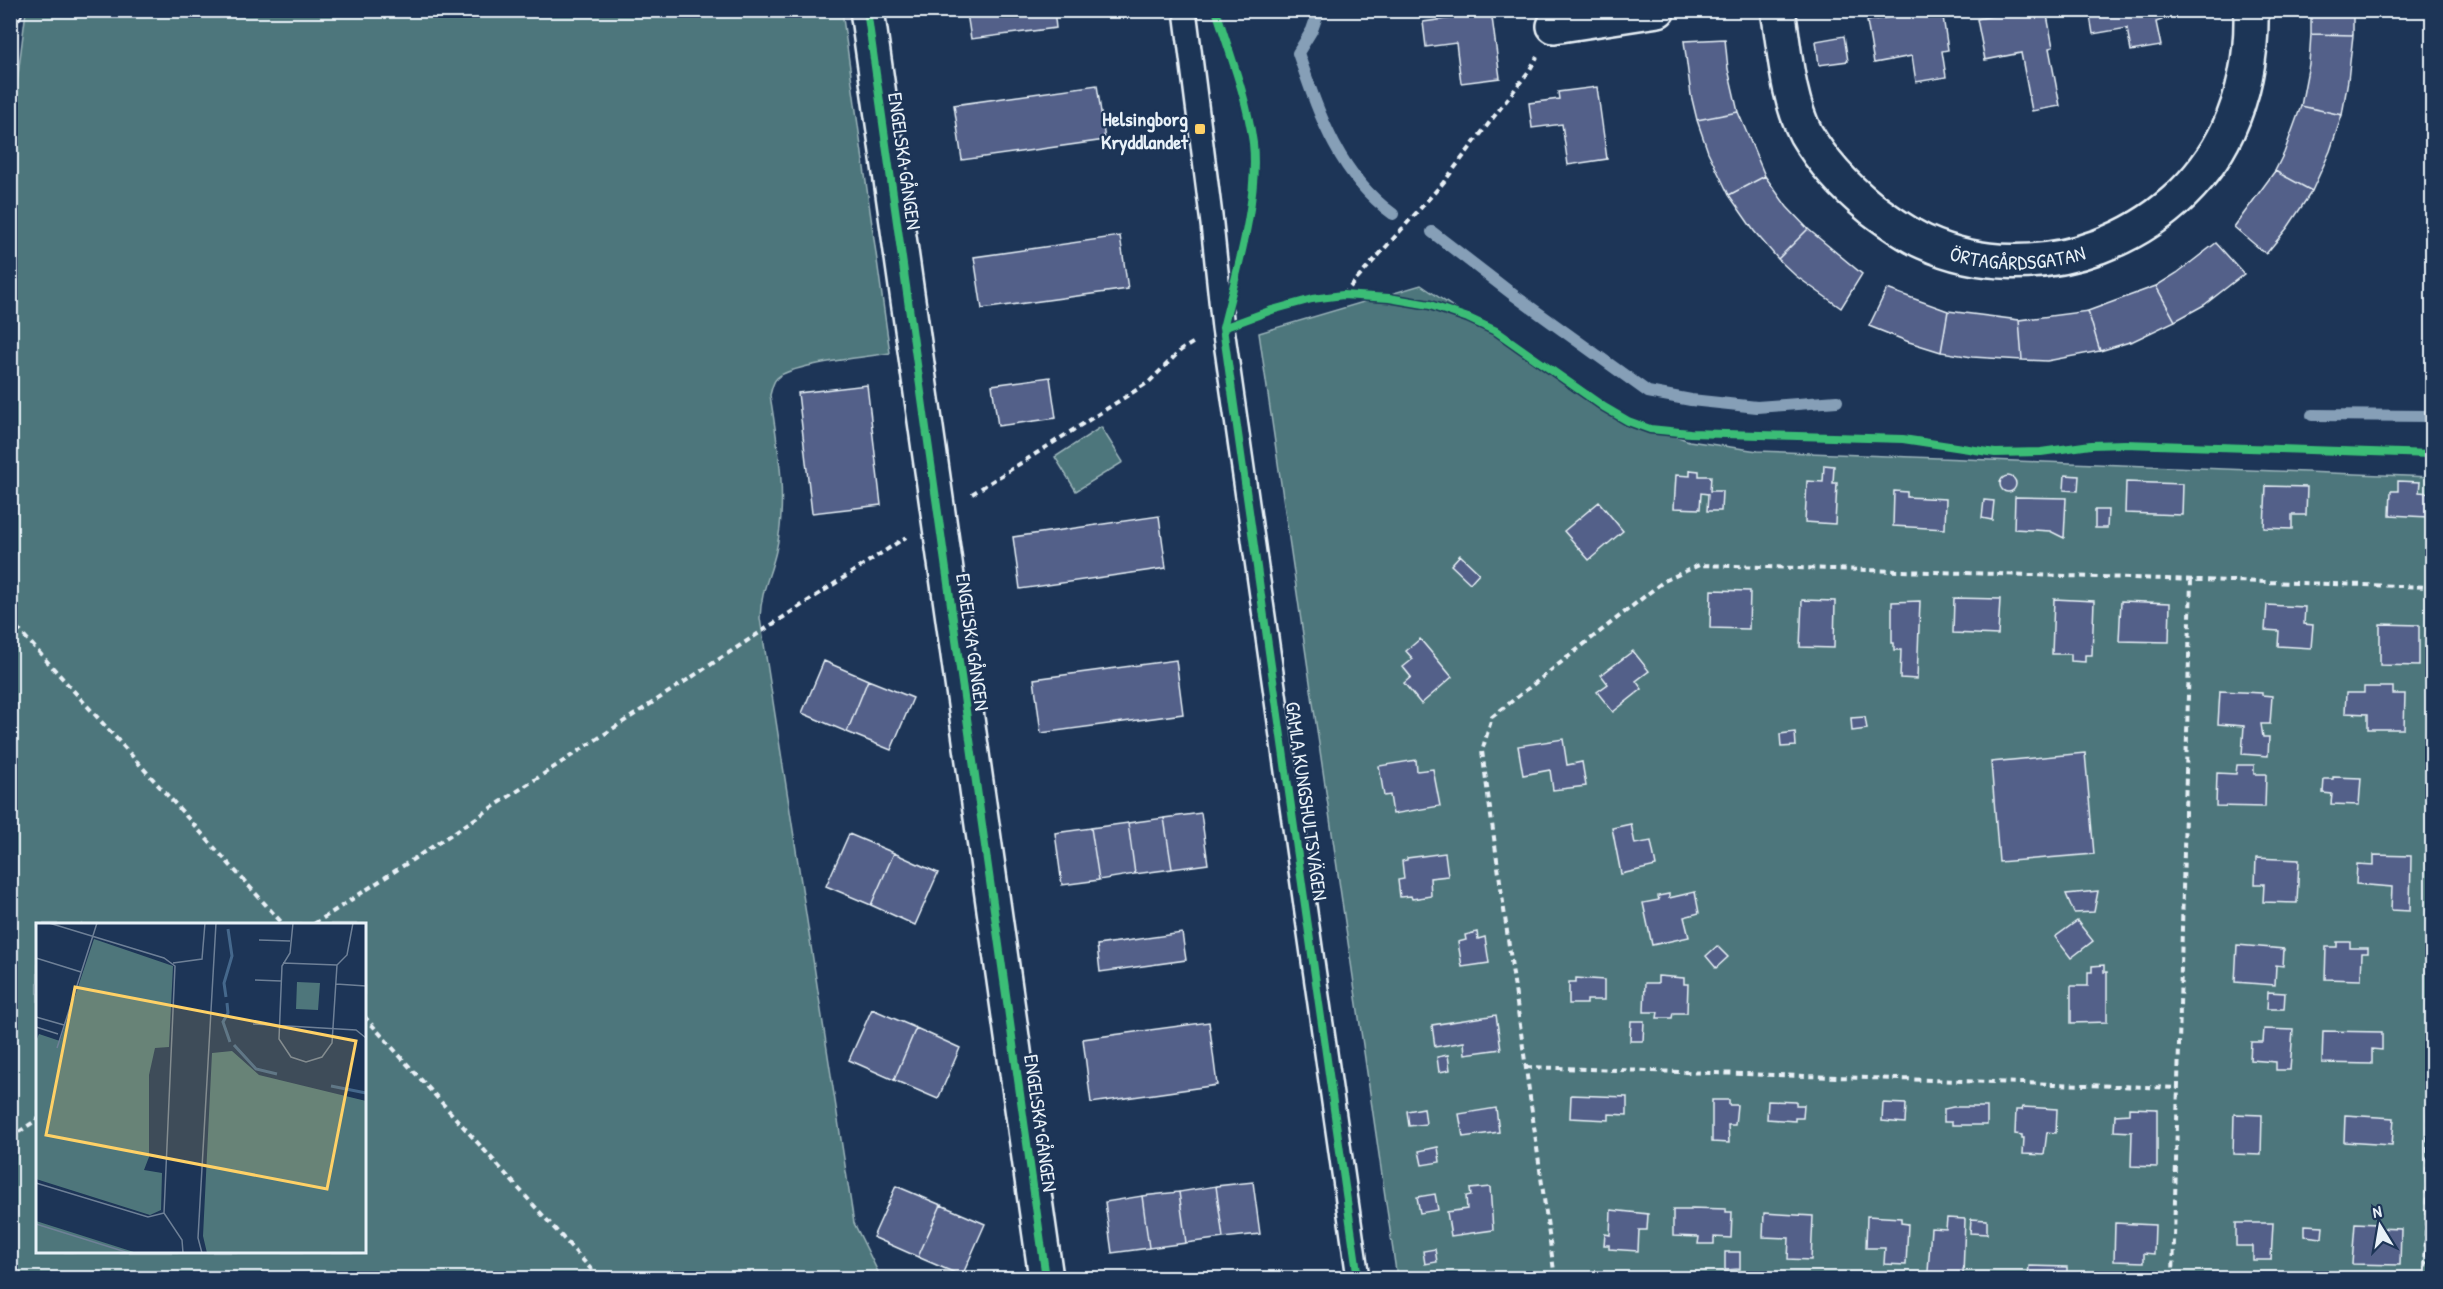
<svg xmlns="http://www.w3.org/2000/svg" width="2443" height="1289" viewBox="0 0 2443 1289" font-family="'Patrick Hand',sans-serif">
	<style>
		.green { fill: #4e767b; stroke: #9bb4ba; stroke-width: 1.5; fill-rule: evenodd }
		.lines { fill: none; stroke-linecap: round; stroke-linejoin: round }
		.stream { stroke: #869fb7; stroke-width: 12 }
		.building { fill: #536189; stroke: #e8f1f8; stroke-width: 1.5 }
		.lane-casing { stroke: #e8f1f8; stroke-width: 26 }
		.street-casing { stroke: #e8f1f8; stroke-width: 38 }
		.path { stroke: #e8f1f8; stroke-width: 4; stroke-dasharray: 6 4.5; stroke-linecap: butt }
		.lane { stroke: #1d3557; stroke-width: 21 }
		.street { stroke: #1d3557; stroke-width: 33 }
		.cycleway-casing { stroke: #1d3557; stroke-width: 11 }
		.cycleway { stroke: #3abd76; stroke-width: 8 }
		.poi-dot { fill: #ffd166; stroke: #1d3557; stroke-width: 2 }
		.labels { text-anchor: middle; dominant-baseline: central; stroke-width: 4.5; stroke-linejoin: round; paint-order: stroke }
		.poi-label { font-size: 20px; font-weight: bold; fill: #e8f1f8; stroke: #1d3557; text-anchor: end }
		.street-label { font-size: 20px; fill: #e8f1f8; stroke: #1d3557 }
		.inset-river { fill: none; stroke: #45688c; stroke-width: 3 }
		.inset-road { fill: none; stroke: #6e8097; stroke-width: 1.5 }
		.view { fill: #ffd166; fill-opacity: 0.15; stroke: #ffd166; stroke-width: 3 }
		.inset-edge { fill: none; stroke: #e8f1f8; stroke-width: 3 }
	</style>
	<rect width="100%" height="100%" fill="#1d3557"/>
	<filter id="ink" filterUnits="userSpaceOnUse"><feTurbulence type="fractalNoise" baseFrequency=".0167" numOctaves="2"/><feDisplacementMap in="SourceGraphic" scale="12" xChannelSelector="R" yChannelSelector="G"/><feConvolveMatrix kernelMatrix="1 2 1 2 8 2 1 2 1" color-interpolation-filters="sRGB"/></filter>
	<g filter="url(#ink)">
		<path class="green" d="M26,11H842L890,353C867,357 791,364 777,378C772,383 772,389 770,395C778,446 788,500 776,551C770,577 761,590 760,618L854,1223L881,1278H11L10,138ZM38,924H364V1252H38Z
			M1421,285L1602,409L1689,441L1758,451L2432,477V1278H1397L1259,333Z
			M1101,427L1123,462L1076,491L1055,457Z"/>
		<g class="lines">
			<path class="stream" d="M1319,10L1312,30L1298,53C1319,114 1338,174 1393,214
				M1432,232L1515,296L1648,392L1691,400L1757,407L1837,401
				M2312,415L2432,416"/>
		</g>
		<path class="building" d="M984,10H1054L1056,28L971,39L967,13Z
			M1491,10L1500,78L1461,83L1456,43L1426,47L1423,22L1453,18L1452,11Z
			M1932,10H1942L1948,50L1942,51L1946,77L1916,82L1912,56L1874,63L1867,21Z
			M2021,10H2046L2053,47L2049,48L2060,106L2032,111L2021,53L1985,60L1977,19Z
			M2089,10H2160L2162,20L2156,22L2161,46L2131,51L2127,28L2093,34Z
			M2185,10H2214V12L2186,17Z
			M2311,10H2353V35L2311,34Z
			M2311,34L2353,35L2348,80L2342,115L2301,106L2309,64Z
			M1844,36L1848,61L1819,65L1816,41Z
			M1725,39L1728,69L1738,112L1697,120L1691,95L1684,41Z
			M1097,85L1105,140L962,160L954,105Z
			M1597,87L1607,159L1568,165L1562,124L1532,128L1529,103L1559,99L1558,92Z
			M2301,106L2342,115L2330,151L2312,191L2275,171L2284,153Z
			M1738,112L1765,176L1729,195L1708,152L1697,120Z
			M2275,171L2312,191L2288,227L2266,254L2234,227Z
			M1765,176L1787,207L1808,229L1778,259L1754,231L1729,195Z
			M1808,229L1862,274L1841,308L1796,276L1778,259Z
			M1120,236L1128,289L982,309L974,257Z
			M2216,243L2244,274L2204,305L2175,321L2156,286L2177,273Z
			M2156,286L2175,321L2133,341L2100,351L2088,311Z
			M1887,289L1948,311L1941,352L1909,342L1869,326Z
			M1948,311L2019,320L2022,360L1972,357L1941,352Z
			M2088,311L2100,351L2047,361L2022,360L2019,320Z
			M1050,377L1056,418L998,426L992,385Z
			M867,385L881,505L812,513L798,393Z
			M1824,465L1834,466L1833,483H1837L1835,524L1805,522L1807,481L1823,482Z
			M1690,470L1699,471V476H1711L1710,491H1722L1721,511H1707L1708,494L1701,493L1700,509L1674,508L1676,475L1690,476Z
			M2065,475L2079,476L2078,491L2064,490Z
			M2000 484a8 8 0 1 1 16 0a8 8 0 1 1-16 0Z
			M2398,481L2420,482L2419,492L2430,493L2428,517L2390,515L2391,491H2398Z
			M2126,482L2183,484L2182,515L2125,513Z
			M2266,486L2307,487L2306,515H2292V529L2264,528Z
			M1894,491L1907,492V497L1946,499L1945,529L1893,526Z
			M2015,497L2066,498L2064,538L2050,531L2014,529Z
			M1984,500L1994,501L1992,520L1982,518Z
			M1599,502L1623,531L1589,560L1564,531Z
			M2095,510H2108L2107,528H2095Z
			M1159,516L1166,568L1020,589L1013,537Z
			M1460,555L1479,573L1470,583L1451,565Z
			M1711,590L1750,591L1749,629L1710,628Z
			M1954,598L2000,599L1998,635L1953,633Z
			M2054,599L2094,601L2092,655H2085V662L2071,661V654H2052Z
			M1802,600L1835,601L1834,648L1800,647Z
			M1920,601L1917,679L1900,678L1901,650H1894V643H1892V602Z
			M2121,601L2170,603L2169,642L2119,641Z
			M2267,605L2305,607L2304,624L2313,625L2311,648L2278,646L2279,631L2265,630Z
			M2380,624L2419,625V666L2380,665Z
			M1420,639L1452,677L1421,704L1404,683L1411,677L1403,667L1413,659L1406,651Z
			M1633,651L1649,671L1636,681L1642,689L1613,712L1597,692L1608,684L1601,675Z
			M1176,660L1183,714L1041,733L1034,679Z
			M824,661L868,680L847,732L802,713Z
			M868,680L913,698L891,750L847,732Z
			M2364,687H2393V694H2405L2404,729H2368V714L2345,713L2346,693H2364Z
			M2220,691L2262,693V695L2272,696L2270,724H2261L2263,737H2269L2268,756L2242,754L2244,726L2218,724Z
			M1865,717L1867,729L1852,731L1851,718Z
			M1795,732L1796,746L1781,747L1780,734Z
			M1563,739L1567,765L1582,762L1586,786L1553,790L1550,770L1523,775L1518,746Z
			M2085,753L2094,854L1999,862L1991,762Z
			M1416,760L1417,771L1433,769L1440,806L1393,814L1390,795L1384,796L1379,766Z
			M2237,765H2254V774H2266L2265,807L2216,806L2217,773L2236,774Z
			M2333,777L2361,778L2359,805L2331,804L2332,794L2323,793L2324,779H2333Z
			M1201,813L1208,864L1172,869L1164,818Z
			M1164,818L1172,869L1135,874L1128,823Z
			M1128,823L1135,874L1099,880L1091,828Z
			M1631,824L1635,844L1651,841L1656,866L1621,874L1612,828Z
			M1091,828L1099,880L1062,885L1055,833Z
			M849,834L894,853L871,905L826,886Z
			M894,853L938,873L915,925L871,905Z
			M1445,853L1448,876L1430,878L1431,896L1412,899L1411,896L1400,897L1398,880L1404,879L1402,861L1407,860V858Z
			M2374,855L2411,856L2410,911L2391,910L2392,887L2356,884L2357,864L2374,865Z
			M2256,858L2299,860L2297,903L2263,902L2264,884H2255Z
			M2098,891L2094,912L2074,913L2066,894Z
			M1695,892L1699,913L1684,917L1689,937L1652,945L1643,903L1659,900L1658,896L1669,894V898Z
			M2077,921L2093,941L2071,958L2055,937Z
			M1477,932L1478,939L1485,937L1489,963L1462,967L1458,942L1466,940L1465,935Z
			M1182,933L1186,960L1100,972L1097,945Z
			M2337,942H2350V948H2368V953H2362L2361,980L2325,979L2326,947H2337Z
			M2237,945L2284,949L2283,966L2276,965L2275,985L2235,982Z
			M1717,946L1728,957L1716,968L1706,956Z
			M2104,965V972H2107V1022L2071,1023V986H2088V972H2092V966Z
			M1658,976L1684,978V984H1688L1687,1013H1673L1672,1018H1657L1658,1012H1644L1645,983H1658Z
			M1576,978L1604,980V1000H1587V1004H1569V982H1576Z
			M2268,992L2285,993L2284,1009H2267Z
			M872,1009L916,1028L894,1080L849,1060Z
			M1496,1015L1501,1049L1465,1054L1464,1042L1435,1047L1432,1025Z
			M1631,1021H1644L1643,1041H1630Z
			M1209,1022L1217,1085L1091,1103L1083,1039Z
			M916,1028L960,1048L938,1099L894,1080Z
			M2264,1029L2293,1030L2290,1070H2276V1062L2250,1060L2251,1042H2263Z
			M2323,1031L2382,1032V1050L2372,1049V1064L2322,1063Z
			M1448,1055L1450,1070L1439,1072L1437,1057Z
			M1571,1095L1627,1097V1115L1609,1114V1120L1570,1118Z
			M1712,1100H1729V1105H1737L1735,1125H1728L1729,1143L1712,1142Z
			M1768,1101L1796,1102V1105H1804L1803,1118H1795V1121L1767,1119Z
			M1883,1103L1906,1104L1905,1123L1882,1121Z
			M1953,1107H1987V1125H1952V1122H1944V1109Z
			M2023,1107L2057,1109L2056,1133L2047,1132L2044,1155L2023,1154L2024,1138H2022V1135L2015,1134L2016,1110H2022Z
			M1424,1108L1426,1124L1409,1126L1407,1111Z
			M1496,1108L1499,1132L1463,1137L1459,1114Z
			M2129,1108L2157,1109V1167L2131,1166L2132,1132L2114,1131L2115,1115L2129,1114Z
			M2234,1114L2262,1115L2261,1155L2233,1154Z
			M2345,1115L2394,1118L2392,1145L2344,1142Z
			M1438,1147L1440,1162L1422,1165L1419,1151Z
			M1253,1182L1260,1234L1223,1238L1216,1186Z
			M896,1186L941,1205L918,1257L873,1237Z
			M1216,1186L1223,1238L1186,1243L1179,1192Z
			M1490,1187L1493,1230L1451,1236L1447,1212L1467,1209L1466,1196L1471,1195L1470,1189Z
			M1179,1192L1186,1243L1149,1248L1142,1196Z
			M1435,1194L1438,1210L1420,1213L1417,1197Z
			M1142,1196L1149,1248L1112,1253L1105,1202Z
			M941,1205L985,1224L962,1276L918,1257Z
			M1691,1208L1726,1209V1212H1732L1731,1238L1714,1237V1244H1698L1699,1237L1673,1236V1210H1691Z
			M1611,1210L1648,1214L1647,1230H1639L1638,1251L1609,1249V1245H1604L1605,1234L1610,1235Z
			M1764,1213L1813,1216L1811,1260L1788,1259L1789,1238L1763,1237Z
			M1867,1216L1901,1218V1223L1908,1224L1906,1265L1884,1264L1885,1248H1866Z
			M1947,1218L1965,1219L1963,1275L1928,1272L1931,1228L1946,1229Z
			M1971,1219L1987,1220V1234L1970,1233Z
			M2115,1223L2155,1225L2154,1254L2144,1253V1262L2114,1261Z
			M2236,1223H2273L2271,1260H2253V1246H2236Z
			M2355,1223L2377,1224V1228L2401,1229L2400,1265L2352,1264Z
			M2305,1225L2323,1226L2322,1238L2305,1236Z
			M1435,1249L1437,1262L1425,1264L1423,1251Z
			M1725,1252H1740V1269L1725,1270Z
			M2029,1266L2067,1267V1278H2028Z"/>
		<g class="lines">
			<g class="lane-casing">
				<path id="lane" d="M1185,10L1212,224L1223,328L1358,1278
					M10,12L11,10"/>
			</g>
			<g class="street-casing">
				<g id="street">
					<path d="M867,10L1046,1278"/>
					<path id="s1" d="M1778,10C1785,50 1787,98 1806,134C1823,163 1845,187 1871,208C1887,220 1906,234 1924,242C2036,293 2177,240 2228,130C2245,93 2252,50 2251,10"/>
					<path d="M1554,26L1658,10"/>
				</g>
			</g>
			<path class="path" d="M1343,295L1443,183L1529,71L1537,57
				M972,494L1149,382L1181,350L1196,341
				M10,620L283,924
				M314,924L906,537
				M364,1016L599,1278
				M1526,1067L2178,1088
				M10,1138L38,1119
				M1555,1278L1482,751L1492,717L1664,581L1699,565L2432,587
				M2173,1278L2191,579
				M2425,1278L2432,954"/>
			<use href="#lane" class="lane"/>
			<use href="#street" class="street"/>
			<g class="cycleway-casing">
				<path id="cycleway" d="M867,10L1046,1278
					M1216,10C1230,54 1247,98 1253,143C1259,199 1236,274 1223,328L1358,1278
					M1223,328L1272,310L1312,299L1343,295L1389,298L1430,305L1468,318L1496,331L1604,407L1628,421L1650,429L1690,433L1903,439L1995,453L2041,452L2091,445L2125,444L2432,454"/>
			</g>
			<use href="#cycleway" class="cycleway"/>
		</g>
	</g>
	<rect class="poi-dot" x="1194" y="123" width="12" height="12" rx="3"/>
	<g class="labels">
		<g class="poi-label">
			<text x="1188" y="118">Helsingborg<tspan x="1188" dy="23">Kryddlandet</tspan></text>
		</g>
		<g class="street-label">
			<text transform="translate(905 161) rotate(82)">ENGELSKA GÅNGEN</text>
			<text stroke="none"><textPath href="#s1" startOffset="386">ÖRTAGÅRDSGATAN</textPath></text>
			<text transform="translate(973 642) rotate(82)">ENGELSKA GÅNGEN</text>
			<text transform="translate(1307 801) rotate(82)">GAMLA KUNGSHULTSVÄGEN</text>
			<text transform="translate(1041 1123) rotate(82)">ENGELSKA GÅNGEN</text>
		</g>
	</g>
	<g transform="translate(36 923)">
		<rect width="330" height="330" fill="#1d3557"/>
		<path d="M58,16L137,43L133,124L119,125L113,152V234L108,247L126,250L125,287L114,292L0,256V118L3,111L24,118ZM261,59L284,60L282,87L260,86ZM196,128L223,152L330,178V330H171L167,313L176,130ZM0,298L101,330H0Z" fill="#4e767b"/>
		<path class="inset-river" d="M190,74L188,60L196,33L192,6M191,80L192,90L187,99L194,119M198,122L220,146L241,151M295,163L330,170"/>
		<path class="inset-road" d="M13,0L128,35L139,43L128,290L146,317L147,330M257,0L254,30L246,43L243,116L255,134L270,139L286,134L296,120L301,42L311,32L317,0M223,17L254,18M0,35L45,49M137,40L166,36L169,0M247,40L301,42M219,57L245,58M300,61L330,63M0,94L28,102M217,101L320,107L330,115M0,104L22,111M21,125L61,0M0,260L112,294L128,290M0,301L93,330M166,330L162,315L180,0"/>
		<path class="view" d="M39,64L320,118L291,266L10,212Z"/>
		<rect width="330" height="330" class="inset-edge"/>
	</g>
	<rect width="2443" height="1289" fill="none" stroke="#1d3557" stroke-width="36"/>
	<rect x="18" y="18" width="2407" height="1253" fill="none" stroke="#e8f1f8" stroke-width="2" filter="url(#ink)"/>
	<g transform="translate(2380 1226) rotate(349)" stroke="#1d3557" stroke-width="4.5" paint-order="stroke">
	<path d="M0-4.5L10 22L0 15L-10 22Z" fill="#e8f1f8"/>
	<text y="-9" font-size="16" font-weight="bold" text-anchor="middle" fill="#e8f1f8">N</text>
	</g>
</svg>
